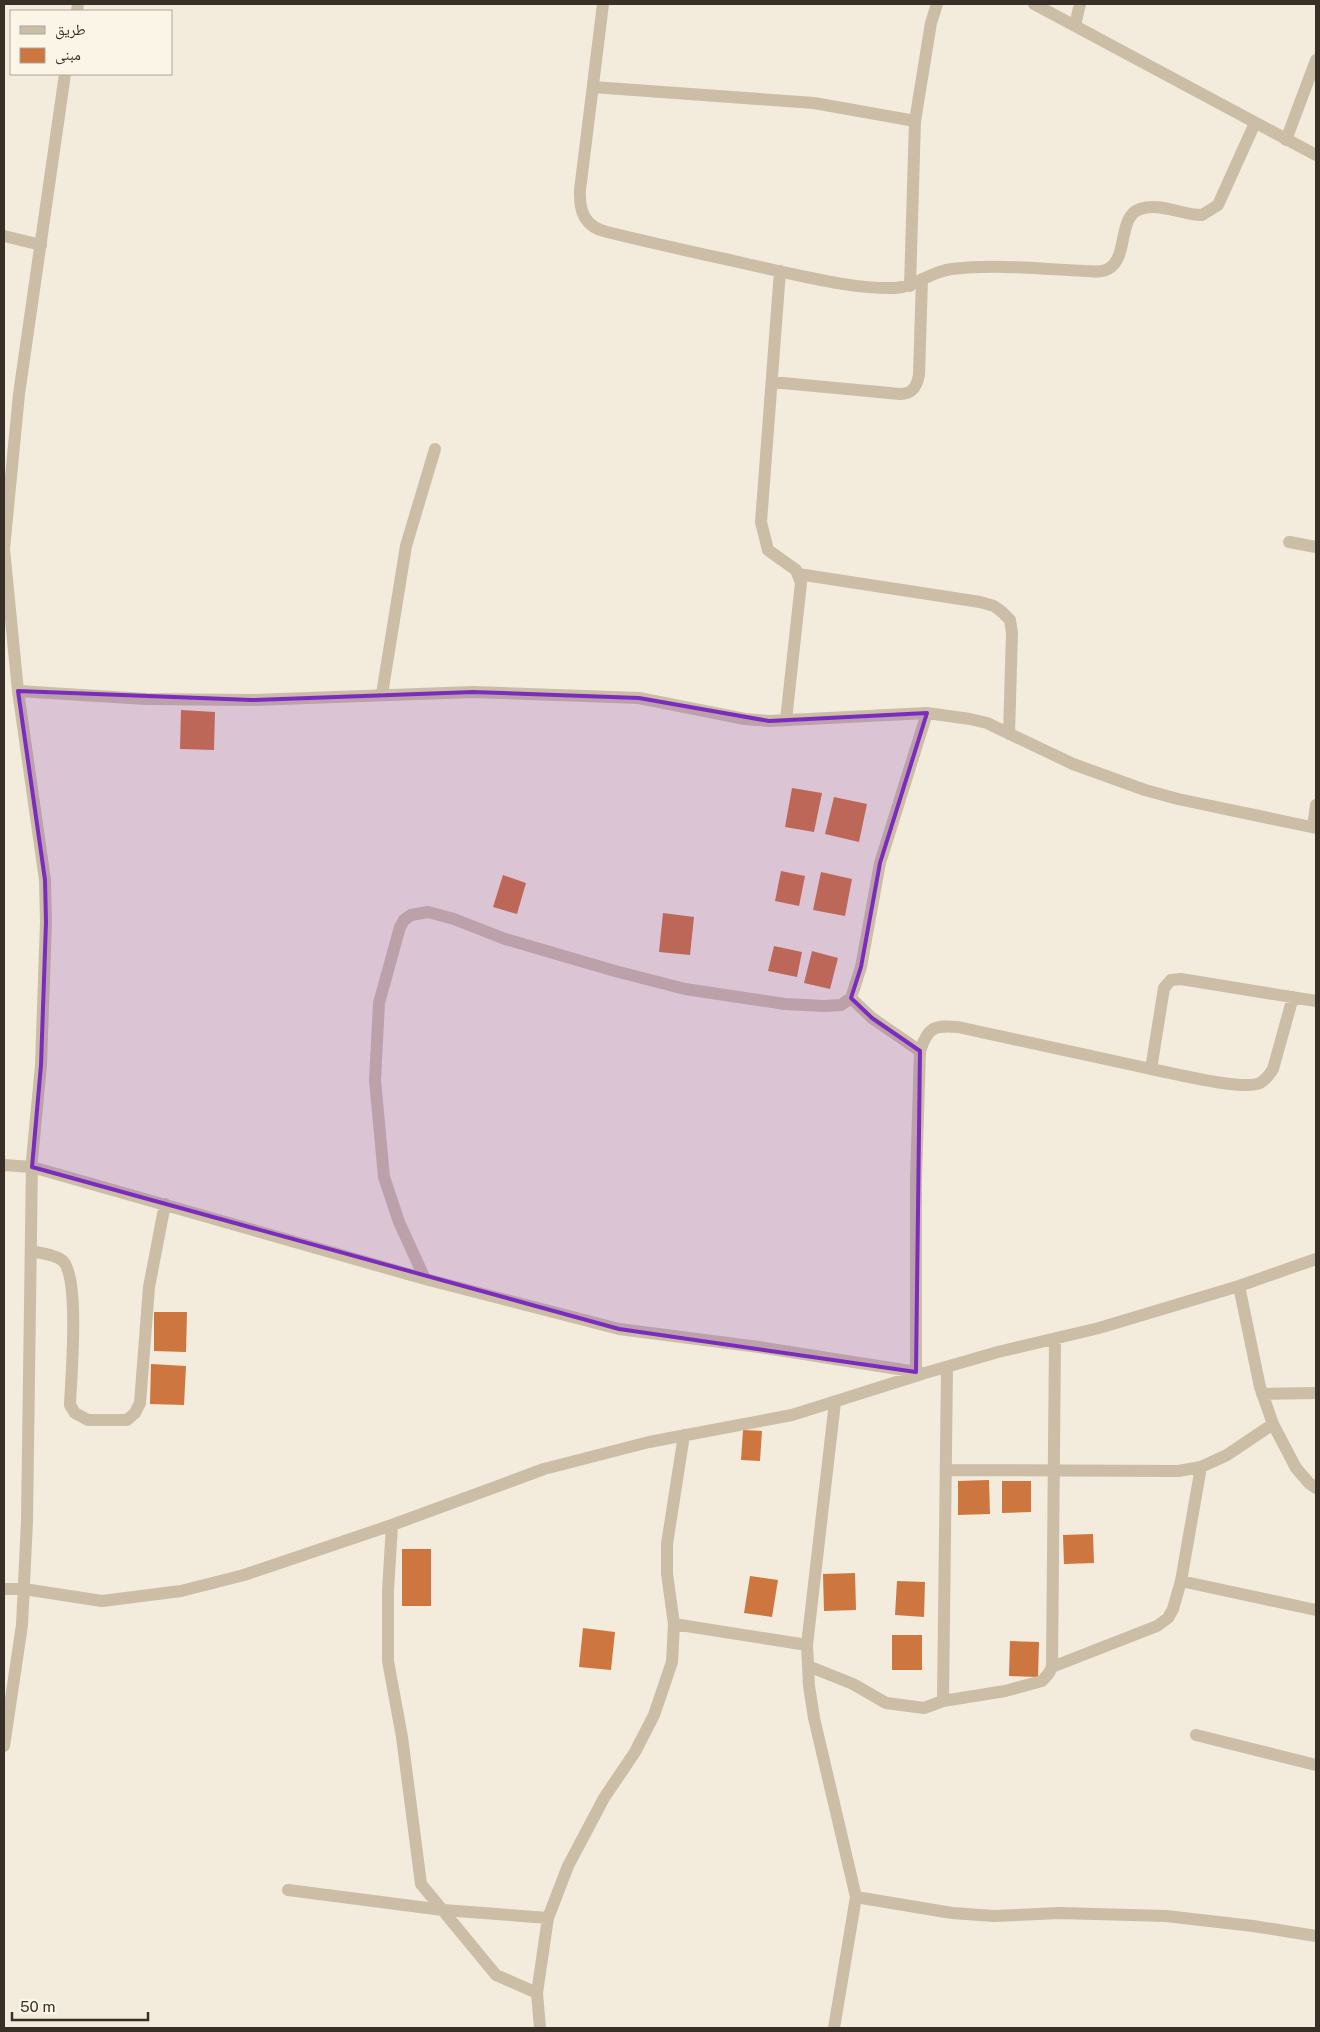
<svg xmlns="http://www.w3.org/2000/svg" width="1320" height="2032" viewBox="0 0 1320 2032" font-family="'Public Sans','Noto Naskh Arabic',sans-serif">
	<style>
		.building { fill: #cd763f }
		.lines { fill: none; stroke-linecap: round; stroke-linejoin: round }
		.minor { stroke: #ccbda6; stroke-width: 12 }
		.tertiary { stroke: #ccbda6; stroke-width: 12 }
		.marked { fill: #7b2cbf; fill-opacity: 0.2; stroke: #7b2cbf; stroke-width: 4; stroke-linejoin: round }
	</style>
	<rect width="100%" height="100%" fill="#f3ebdb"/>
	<path class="building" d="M181,710L215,712L214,750L180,749Z
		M792,788L822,793L814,832L785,827Z
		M834,797L867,804L859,842L825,834Z
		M781,871L805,876L799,906L775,901Z
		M821,872L852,879L845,916L813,910Z
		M503,875L526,883L517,914L493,907Z
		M663,913L694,917L690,955L659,952Z
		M774,946L802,952L797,977L768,971Z
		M812,951L838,958L830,989L804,983Z
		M154,1312H187L186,1352L154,1351Z
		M151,1364L186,1366L184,1405L150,1404Z
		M743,1430L762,1431L760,1461L741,1460Z
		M989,1480L990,1514L958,1515V1481Z
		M1002,1481H1031V1512L1002,1513Z
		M1093,1534L1094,1563L1064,1564L1063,1535Z
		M402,1549H431V1606H402Z
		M855,1573L856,1610L824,1611L823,1574Z
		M750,1576L778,1580L772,1617L744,1613Z
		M897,1581L925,1582L924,1617L895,1615Z
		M583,1628L615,1632L611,1670L579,1667Z
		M892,1635H922V1670H892Z
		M1010,1641L1039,1642L1038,1677L1009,1676Z"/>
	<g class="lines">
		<path class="minor" d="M603,4L580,190C579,212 585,227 607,232C664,246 721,258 778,271C816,279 856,289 895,288C915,287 931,271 952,269C996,264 1042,269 1085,271C1093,271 1102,273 1108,269C1129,258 1117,217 1140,209C1159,202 1182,215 1202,215L1218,205L1255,123
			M1075,25L1080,4
			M593,87L814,103L915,121
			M1286,140L1316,60
			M4,236L41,245
			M780,271L761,522L768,550L796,570L801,583L786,720
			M910,286L915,121L931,23L937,4
			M772,382L900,394C913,394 917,386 919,375L922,279
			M1289,542L1316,547
			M798,574L980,602L994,606L1002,612L1010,620L1012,633L1009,734
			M18,691L146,699L252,700L473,692L639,698L745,719L769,721L927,713L970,719L987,723L1073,764L1145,790L1178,799L1316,828
			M382,694L406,546L435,449
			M1313,827L1316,805
			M851,998L872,1018L920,1051
			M1151,1069C1173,1073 1242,1091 1260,1083C1266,1080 1269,1075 1273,1069L1293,997
			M4,1165L32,1167L425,1279L619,1329L759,1347L923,1373
			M31,1251C39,1253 57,1255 63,1261C80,1279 71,1377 70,1405L75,1413L88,1420H127L135,1413L140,1403L149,1287L165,1204
			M425,1279L399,1222L384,1177L375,1080L379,1003L400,927L404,920L411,915L428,912L454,919L505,939L615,971L685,989L785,1004L824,1006L841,1005L851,998L861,967L880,863L927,713
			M1239,1286L1260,1387L1273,1424L1296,1468L1309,1483L1316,1488
			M916,1372V1179L920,1051C928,1027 934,1025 958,1027L1151,1069L1164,988L1171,980L1181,979L1316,1001
			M1262,1394L1316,1393
			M946,1470L1178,1471L1201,1467L1227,1455L1273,1424
			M392,1525L388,1591V1661L402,1737L421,1884L496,1975L537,1993
			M1181,1581L1316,1610
			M4,1589H24L102,1601L181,1591L244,1575L392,1525L544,1469L649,1442L792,1415L925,1373L998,1352L1099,1328L1239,1286L1316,1259
			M674,1624L807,1645
			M808,1666L853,1684L886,1703L924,1708L943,1701L947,1367
			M1052,1667L1157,1626L1168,1618L1173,1609L1181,1581L1201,1467
			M943,1701L1005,1691L1042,1681L1049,1673L1052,1667L1055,1339
			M1196,1735L1316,1765
			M288,1890L443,1910L548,1918
			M856,1897L952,1913L994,1916L1059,1913L1166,1916L1253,1926L1316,1936
			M540,2028L537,1993L548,1918L568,1866L604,1798L635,1752L654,1715L672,1662L674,1624L667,1574V1544L684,1435
			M834,2028L856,1897L814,1718L809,1686L807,1645L835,1402"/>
		<path class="tertiary" d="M1034,4L1316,155
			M77,11L78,4
			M4,1746L22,1625L27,1521L32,1160L41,1065L46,922L45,880L18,691L4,549L19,394L65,74"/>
	</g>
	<path class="marked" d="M18,691L252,700L473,692L639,698L769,721L927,713L880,863L861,967L851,998L872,1018L920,1051L916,1372L619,1329L32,1167L41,1065L46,922L45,880Z"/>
	<rect width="1320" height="2032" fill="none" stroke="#382f27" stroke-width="10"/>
	<rect x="10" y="10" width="162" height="65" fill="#fbf5e8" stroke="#ada69b"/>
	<rect x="20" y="26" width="25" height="8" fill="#ccbda6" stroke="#ada69b"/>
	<text x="55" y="35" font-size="15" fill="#382f27">طريق</text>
	<rect x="20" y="48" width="25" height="15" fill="#cd763f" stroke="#ada69b"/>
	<text x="55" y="60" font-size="15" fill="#382f27">مبنى</text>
	<path d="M12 2012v8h136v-8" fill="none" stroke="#382f27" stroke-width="2.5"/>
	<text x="20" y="2012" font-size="15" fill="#382f27" stroke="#fbf5e8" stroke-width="4" paint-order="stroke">50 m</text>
</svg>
